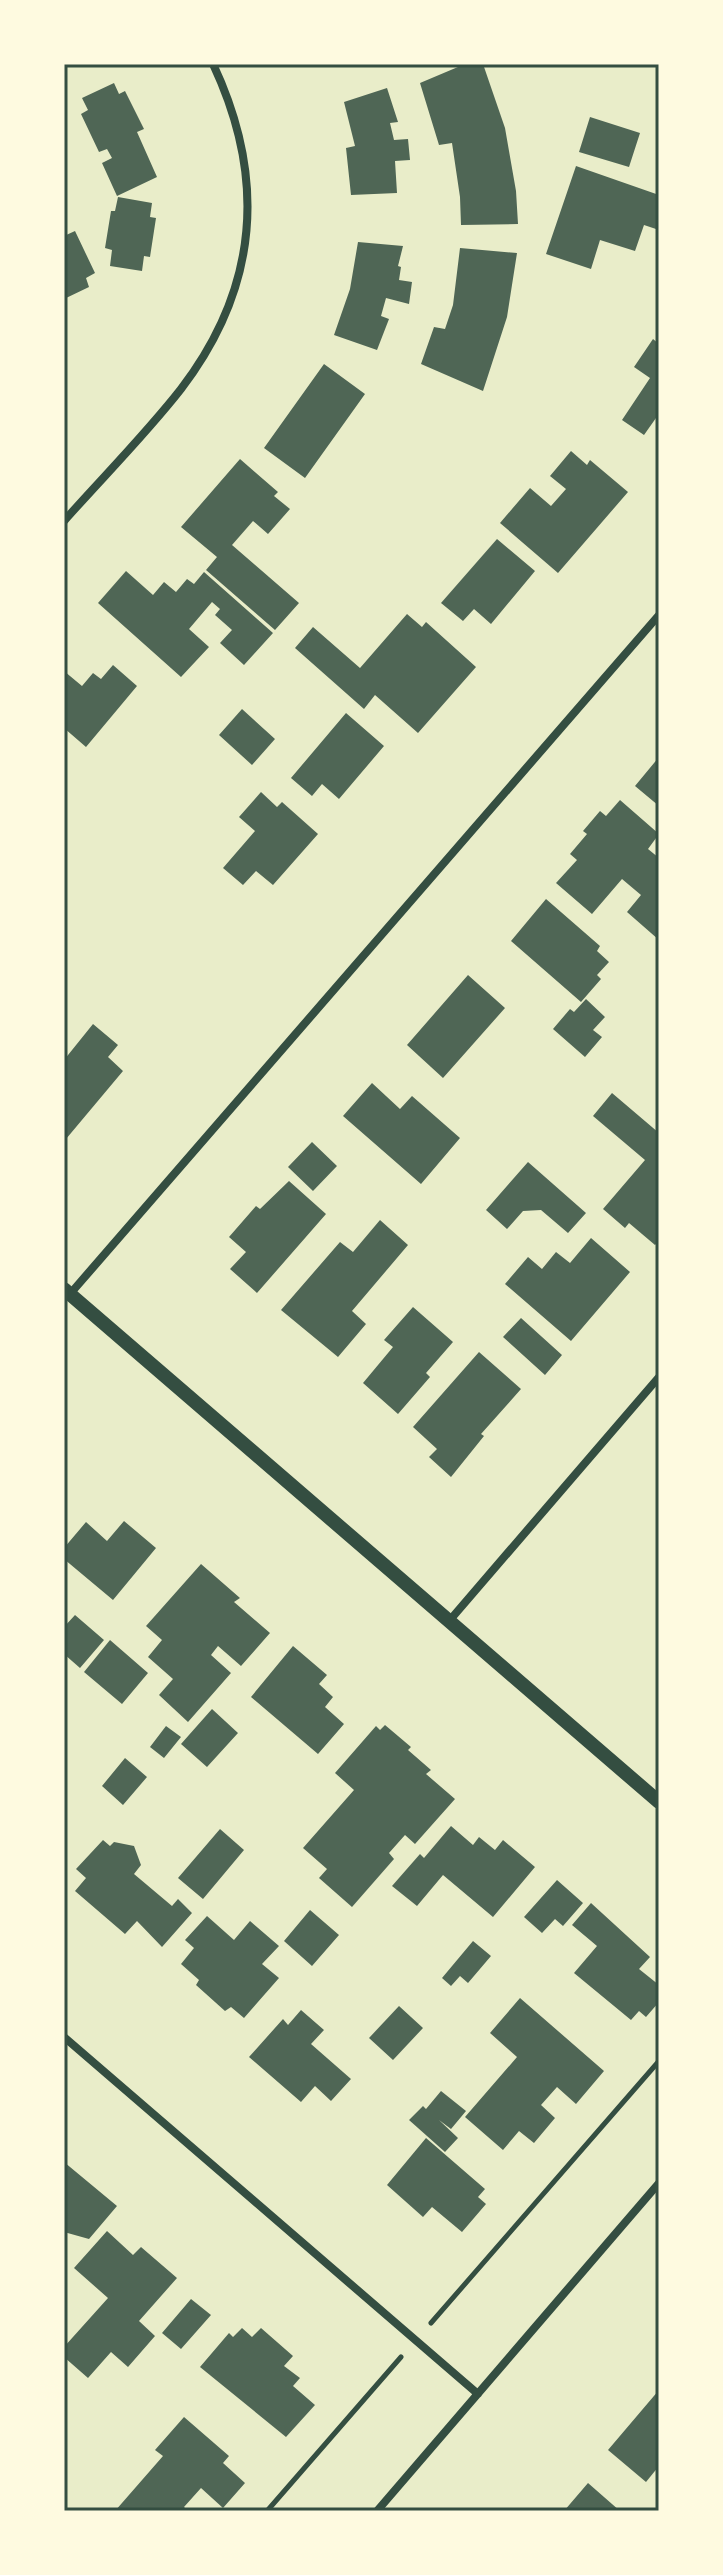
<svg xmlns="http://www.w3.org/2000/svg" width="723" height="2575" viewBox="0 0 723 2575" font-family="'Libre Baskerville',serif">
	<style>
		.building { fill: #4f6655 }
		.lines { fill: none; stroke-linecap: round; stroke-linejoin: round }
		.path { stroke: #344e41; stroke-width: 5 }
		.minor { stroke: #344e41; stroke-width: 8 }
		.tertiary { stroke: #344e41; stroke-width: 14 }
		.neatline { fill: none; stroke: #344e41; stroke-width: 3 }
	</style>
	<rect width="100%" height="100%" fill="#e9edc9"/>
	<path class="building" d="M465,64H483L505,128L516,191L518,224L461,225L460,197L452,143L439,145L420,83Z
		M114,83L119,94L125,91L144,129L137,132L157,177L117,196L102,163L112,158L107,149L99,152L81,114L88,110L82,98Z
		M387,88L398,122L390,123L394,140L408,139L410,160L395,161L397,193L351,195L346,148L355,146L344,102Z
		M590,117L640,133L629,167L579,152Z
		M576,166L659,195V230L644,225L635,251L600,240L591,269L546,254Z
		M118,197L152,203L150,217L156,218L150,257L144,256L142,271L110,266L112,250L105,248L111,211H115Z
		M75,231L95,273L86,278L89,287L64,299V236Z
		M358,242L403,246L398,266L401,267L399,280L412,282L409,304L386,298L381,316L389,319L377,350L334,335L350,289Z
		M460,248L517,253L507,317L483,391L421,364L434,327L445,329L453,305Z
		M653,339L659,344V420L656,418L644,435L622,420L650,378L634,367Z
		M324,364L365,394L305,478L264,448Z
		M571,451L587,465L590,460L628,492L558,573L500,523L530,488L551,506L566,489L550,476Z
		M240,459L278,492L274,496L290,509L268,534L253,521L232,545L299,603L275,630L206,570L217,557L181,527Z
		M497,539L535,571L491,624L474,609L463,621L441,603Z
		M126,571L153,595L164,582L176,592L187,579L194,584L204,572L273,633L244,665L220,643L232,630L215,615L220,609L212,602L189,629L209,647L181,677L98,603Z
		M407,614L422,627L426,622L476,667L418,733L375,695L364,709L295,648L313,627L360,668Z
		M113,665L137,686L86,747L64,728V671L82,686L93,673L101,679Z
		M242,709L275,739L252,765L219,735Z
		M346,713L384,746L339,799L322,784L312,796L291,778Z
		M659,757V806L635,786Z
		M261,792L277,807L282,802L318,834L273,885L256,871L243,885L223,868L255,831L239,817Z
		M620,800L659,834L648,849L659,858V940L627,912L641,895L622,879L592,914L556,883L577,860L570,854L587,834L583,831L600,811L606,816Z
		M546,899L600,946L597,951L609,962L597,975L601,979L581,1002L511,941Z
		M468,975L505,1008L443,1078L407,1045Z
		M586,999L605,1017L593,1030L602,1037L585,1057L553,1029L570,1009L574,1012Z
		M93,1024L118,1045L108,1057L123,1071L66,1139L64,1060Z
		M372,1083L400,1109L412,1096L460,1138L421,1184L343,1116Z
		M612,1093L659,1133V1241L655,1245L629,1223L625,1228L603,1209L645,1160L593,1116Z
		M312,1142L337,1166L313,1191L288,1167Z
		M528,1162L586,1213L568,1233L541,1210L523,1211L507,1229L486,1210Z
		M289,1181L326,1214L257,1293L230,1269L246,1252L229,1237L256,1206L260,1209Z
		M380,1220L408,1245L352,1311L366,1324L338,1357L281,1310L340,1242L353,1252Z
		M591,1238L630,1272L571,1341L505,1284L528,1257L542,1269L556,1252L570,1263Z
		M413,1307L453,1342L426,1373L430,1377L398,1414L363,1383L393,1347L384,1340Z
		M521,1318L562,1355L545,1375L503,1337Z
		M479,1352L521,1389L481,1434L484,1436L451,1477L429,1457L437,1449L413,1427Z
		M124,1521L156,1548L113,1600L64,1559V1548L86,1522L107,1541Z
		M201,1564L240,1598L234,1602L270,1633L241,1666L218,1646L211,1655L231,1673L188,1722L159,1695L173,1679L148,1657L162,1640L146,1626Z
		M75,1615L104,1640L80,1668L64,1654V1627Z
		M110,1640L148,1673L122,1704L84,1672Z
		M293,1646L327,1675L319,1684L333,1697L325,1707L344,1724L318,1754L251,1697Z
		M212,1709L238,1733L207,1767L181,1744Z
		M385,1725L411,1747L408,1750L431,1770L426,1774L455,1799L415,1844L405,1835L389,1853L394,1859L352,1907L319,1878L327,1869L303,1848L354,1790L335,1773L376,1726L380,1730Z
		M166,1726L181,1737L164,1758L150,1747Z
		M125,1758L147,1777L123,1805L102,1786Z
		M451,1826L473,1845L479,1837L495,1850L503,1840L535,1867L493,1917L443,1875L417,1906L392,1886L420,1854L424,1858Z
		M220,1829L244,1850L203,1899L178,1878Z
		M103,1840L110,1846L114,1842L134,1846L141,1865L134,1874L172,1906L178,1899L192,1913L162,1947L137,1921L125,1934L75,1891L86,1878L76,1869Z
		M557,1880L583,1903L563,1926L555,1919L542,1933L524,1917Z
		M591,1903L650,1957L639,1969L659,1985V2002L646,2017L639,2011L631,2020L574,1973L597,1946L572,1925Z
		M310,1910L339,1935L312,1966L284,1941Z
		M207,1916L234,1940L250,1921L279,1946L262,1964L279,1978L244,2018L231,2007L225,2011L196,1985L199,1980L181,1964L194,1948L185,1940Z
		M473,1941L491,1956L468,1983L460,1976L451,1986L442,1978Z
		M520,1998L604,2071L576,2104L557,2087L541,2105L555,2118L534,2143L519,2131L503,2150L465,2117L517,2057L490,2033Z
		M399,2006L423,2028L393,2060L369,2038Z
		M301,2010L324,2030L311,2044L351,2079L331,2101L315,2086L301,2102L249,2057L283,2019L288,2025Z
		M441,2091L466,2111L451,2129L439,2120L458,2138L445,2152L409,2120L423,2106L426,2109Z
		M426,2138L485,2189L478,2197L486,2204L462,2232L432,2207L423,2217L387,2185Z
		M64,2162L117,2206L89,2239L64,2232Z
		M107,2231L133,2255L141,2247L177,2278L139,2321L155,2336L128,2367L111,2352L88,2378L64,2357V2347L108,2298L74,2268Z
		M191,2299L211,2315L181,2349L162,2333Z
		M242,2328L252,2337L261,2328L293,2356L284,2366L300,2378L293,2386L315,2405L286,2437L200,2367L229,2333L233,2337Z
		M659,2390V2466L646,2482L608,2450Z
		M184,2417L229,2456L223,2463L245,2483L223,2508L201,2488L184,2507L188,2511H115L163,2456L155,2450Z
		M588,2483L620,2511H564Z"/>
	<g class="lines">
		<path class="path" d="M431,2323L659,2061
			M267,2511L401,2357"/>
		<path class="minor" d="M64,521C103,477 145,435 181,389C259,287 267,179 213,64
			M70,1294L659,615
			M450,1620L659,1377
			M64,2037L478,2394
			M377,2511L659,2183"/>
		<path class="tertiary" d="M64,1289L659,1802"/>
	</g>
	<rect width="723" height="2575" fill="none" stroke="#fefae0" stroke-width="132"/>
	<rect x="66" y="66" width="591" height="2443" class="neatline"/>
</svg>
